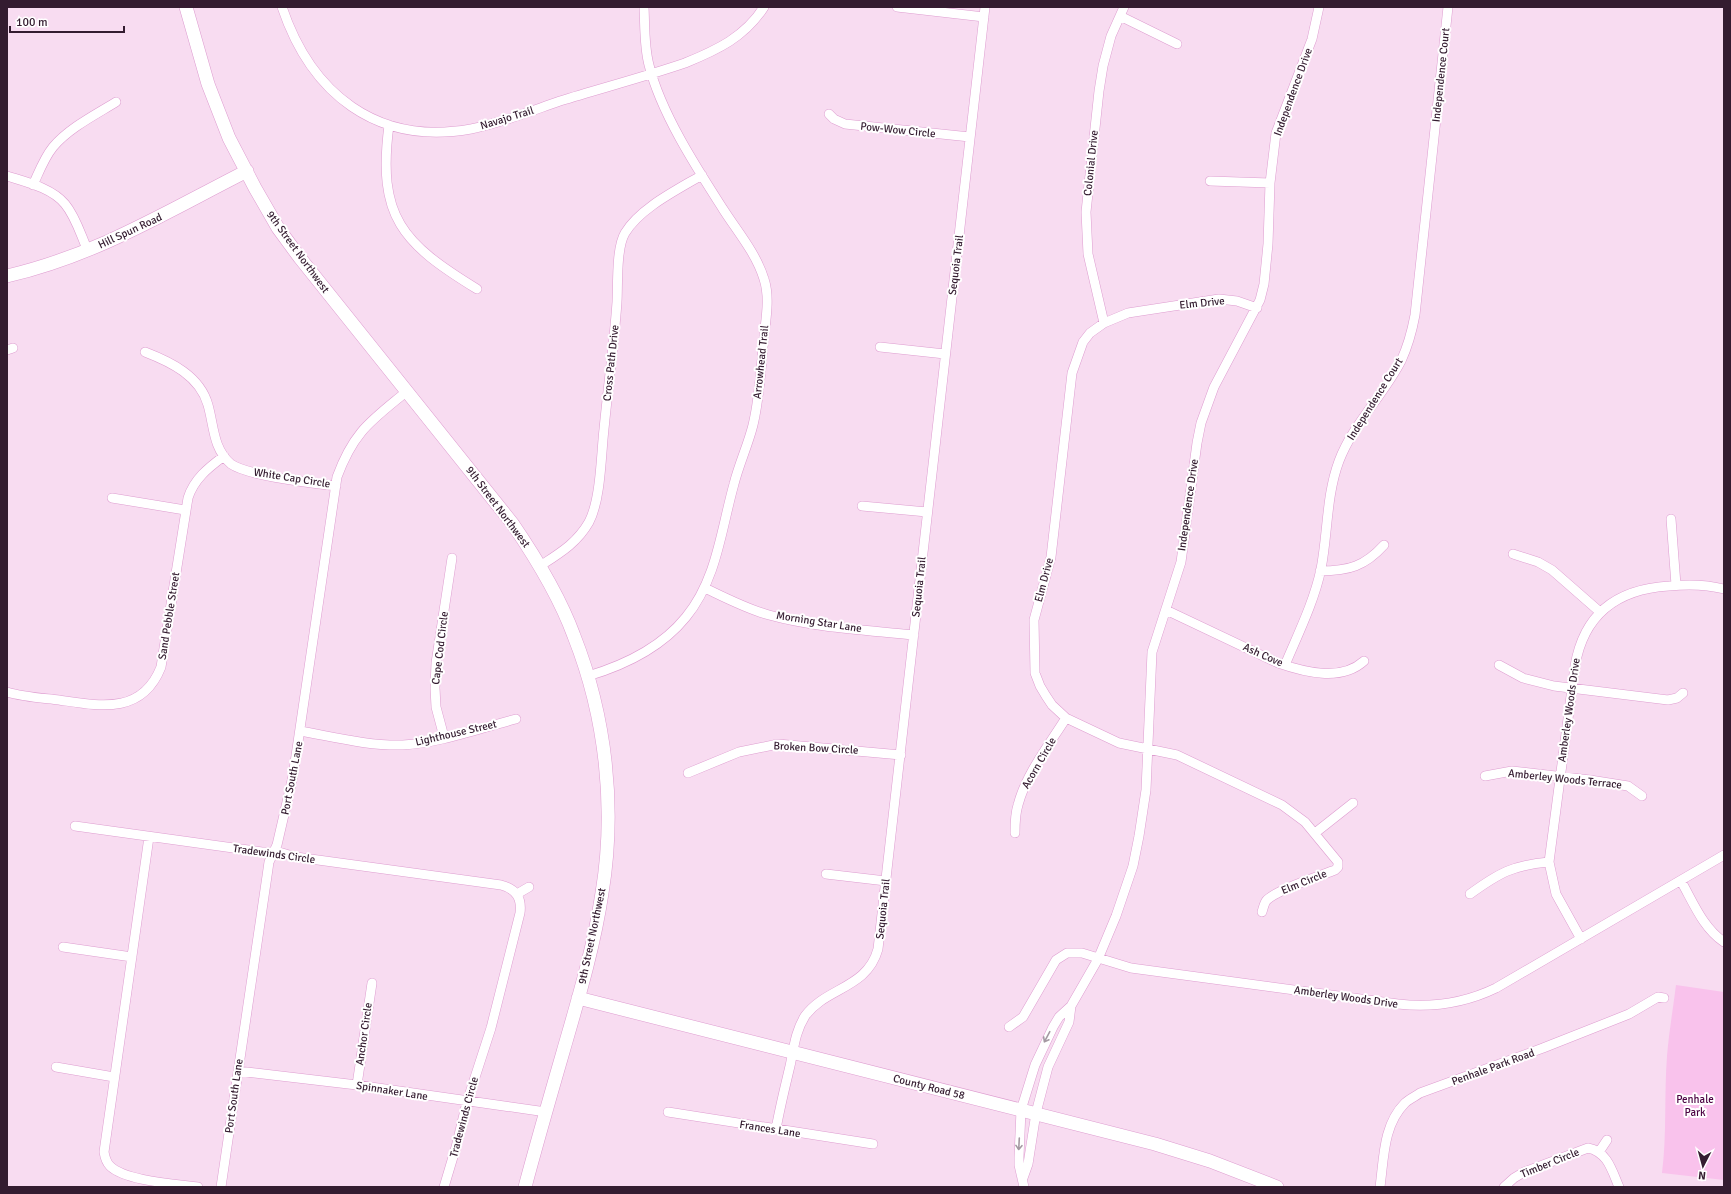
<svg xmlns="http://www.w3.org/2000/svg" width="1731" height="1194" viewBox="0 0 1731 1194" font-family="Signika,sans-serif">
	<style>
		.green { fill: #f9c2ec }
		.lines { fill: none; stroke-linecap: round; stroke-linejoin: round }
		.street-casing { stroke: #de9dd0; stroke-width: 10 }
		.secondary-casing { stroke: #de9dd0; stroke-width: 14 }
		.street { stroke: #fff; stroke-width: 9 }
		.secondary { stroke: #fff; stroke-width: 13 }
		.oneway { stroke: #a499a2 }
		.labels { text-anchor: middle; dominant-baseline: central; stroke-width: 4; stroke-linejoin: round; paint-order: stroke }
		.street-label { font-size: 11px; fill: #341c30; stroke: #fff }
		.park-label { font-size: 11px; fill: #4b0242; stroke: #fff }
	</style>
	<rect width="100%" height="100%" fill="#f8dcf1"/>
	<path class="green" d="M1676,985L1724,992V1180L1662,1173C1667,1134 1664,1095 1667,1056C1669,1032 1673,1009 1676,985Z"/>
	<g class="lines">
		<g class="street-casing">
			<path id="street" d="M282,7C311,93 376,146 471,129C501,123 531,111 560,101C602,88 644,77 685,63C717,50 745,37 764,7
				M897,7L984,17
				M1120,16L1177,44
				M829,114L834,119L845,124L970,137
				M389,125C377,217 402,243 477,289
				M7,176C26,182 52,188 65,204C76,217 81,236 88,251
				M1210,181L1270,183
				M33,185C39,172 44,158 53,147C69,128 95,115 116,102
				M1257,308L1237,301L1219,299L1128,313L1104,323L1090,333L1083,342L1072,373L1051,557L1034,620L1035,673L1040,686L1046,696L1052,705L1066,718L1119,743L1177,755L1282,805L1305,822L1338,862V867L1335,870C1320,876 1275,890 1266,901C1264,904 1263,909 1262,912
				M1104,323L1088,254L1086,212L1099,91L1103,66L1111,36L1124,7
				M880,347L945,354
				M7,350L13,348
				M145,352C171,362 200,376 208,405C214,426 213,449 231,464C248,476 313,483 336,486
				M112,498L185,510
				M862,506L927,512
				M1671,519L1676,585
				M1513,554L1538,562L1552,570L1600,612
				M540,566C560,553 577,543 589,522C601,499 601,455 604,429C608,387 614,345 617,302C618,285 616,248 625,233C640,208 677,190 702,175
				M1320,571C1349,571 1365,566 1384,545
				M705,588C726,598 747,609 769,615C816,628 866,630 914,635
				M1166,610L1278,663C1304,672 1341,682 1364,661
				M1285,665C1298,634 1314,602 1321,569C1328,533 1326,496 1339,461C1353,424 1383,396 1401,361C1408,346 1412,331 1415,315L1448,7
				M1499,665L1523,678L1554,686L1668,700L1677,698L1683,693
				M588,676C625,665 661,648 686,617C717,579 721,530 734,484C739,464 748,445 753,425C760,396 761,366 764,337C766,318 770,297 764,279C756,253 737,231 723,209C696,167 661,113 649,65C644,46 645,26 644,7
				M7,692C23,697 42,698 59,700C100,706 142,715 161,667L188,498C194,479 208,468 224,456
				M300,731C334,737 368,746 403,745C440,743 480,728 516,719
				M444,737L436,707L435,688L436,663L452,558
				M688,773L739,752L778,744L901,755
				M1485,776L1512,771L1590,780L1628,786L1642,796
				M75,826L262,852H279L296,857L501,885C516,889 522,898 520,913L491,1028L467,1102L456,1147L444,1187
				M1015,833C1015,824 1015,814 1018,805C1026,774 1049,745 1066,718
				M1315,833L1353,803
				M149,837L104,1152C105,1158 106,1162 110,1166C125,1181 176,1184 198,1187
				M826,874L886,881
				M1681,881C1693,902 1703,928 1724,942
				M517,894L529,887
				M1470,894C1499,873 1513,865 1549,862
				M1581,939L1556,894L1549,862L1575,666C1584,613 1618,589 1669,586C1688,584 1705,584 1724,589
				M63,947L132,957
				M1009,1027L1023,1017L1056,960L1067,953H1082L1131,968L1398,1004C1433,1008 1465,1003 1496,988L1724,855
				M56,1067L114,1077
				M238,1071L357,1085L546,1112
				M357,1085L372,983
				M668,1112L873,1144
				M776,1129C780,1107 785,1087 790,1066C794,1048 795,1032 805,1016C826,987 867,989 878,949L985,7
				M1599,1152L1607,1140
				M1023,1178L1028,1164L1036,1113L1048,1067L1069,1022L1071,1006
				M221,1187L267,876L269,862L277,845L293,776L337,477C354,431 371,421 406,392
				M1024,1187L1019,1165V1157L1021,1110L1035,1065L1053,1027L1059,1017L1071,1006L1098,959L1116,916L1133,866L1139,836L1146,790L1152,652L1181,562L1197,443L1201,423L1214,387L1260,300L1264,284L1268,244L1270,183L1276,133L1312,39L1319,7
				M1380,1187C1384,1158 1383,1125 1405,1103C1409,1099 1416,1096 1420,1093L1543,1048L1629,1014L1658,997L1664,998
				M1504,1187L1514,1178L1524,1172L1588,1148C1608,1152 1612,1171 1619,1187"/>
		</g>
		<g class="secondary-casing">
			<path id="secondary" d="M186,7L208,84L229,138L255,188L278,228L300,258L512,523C536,558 559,595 574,636C606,717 616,808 602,893C594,947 578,1000 563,1052C550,1097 537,1142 525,1187
				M7,276C97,255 166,212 247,171
				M578,998L1155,1144L1210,1161L1277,1187"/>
		</g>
		<use href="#street" class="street"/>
		<use href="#secondary" class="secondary"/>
	</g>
	<defs><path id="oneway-shaft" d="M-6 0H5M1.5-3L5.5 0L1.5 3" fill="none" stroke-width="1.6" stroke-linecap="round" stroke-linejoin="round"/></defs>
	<g class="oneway">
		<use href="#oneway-shaft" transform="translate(1047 1037) rotate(118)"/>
		<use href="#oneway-shaft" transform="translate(1019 1144) rotate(93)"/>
	</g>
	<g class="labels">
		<g class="street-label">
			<text transform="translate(1441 75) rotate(-84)">Independence Court</text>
			<text transform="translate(1293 92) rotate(-70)">Independence Drive</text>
			<text transform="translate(507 118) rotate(-17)">Navajo Trail</text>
			<text transform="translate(898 130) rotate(6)">Pow-Wow Circle</text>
			<text transform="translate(1091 163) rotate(-84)">Colonial Drive</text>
			<text transform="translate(130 231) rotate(-25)">Hill Spun Road</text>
			<text transform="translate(298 252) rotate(54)">9th Street Northwest</text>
			<text transform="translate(956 265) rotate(-83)">Sequoia Trail</text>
			<text transform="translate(1202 303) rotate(-6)">Elm Drive</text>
			<text transform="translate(761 362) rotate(-84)">Arrowhead Trail</text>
			<text transform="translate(611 363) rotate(-84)">Cross Path Drive</text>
			<text transform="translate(1375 399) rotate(-58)">Independence Court</text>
			<text transform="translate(292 478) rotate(9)">White Cap Circle</text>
			<text transform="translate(1188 505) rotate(-82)">Independence Drive</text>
			<text transform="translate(498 507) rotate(53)">9th Street Northwest</text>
			<text transform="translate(1044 580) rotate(-75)">Elm Drive</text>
			<text transform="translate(919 587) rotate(-84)">Sequoia Trail</text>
			<text transform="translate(169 616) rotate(-81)">Sand Pebble Street</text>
			<text transform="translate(819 622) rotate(9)">Morning Star Lane</text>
			<text transform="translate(440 648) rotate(-83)">Cape Cod Circle</text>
			<text transform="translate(1263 655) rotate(24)">Ash Cove</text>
			<text transform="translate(1569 710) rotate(-82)">Amberley Woods Drive</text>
			<text transform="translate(456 733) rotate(-13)">Lighthouse Street</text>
			<text transform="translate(816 748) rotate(3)">Broken Bow Circle</text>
			<text transform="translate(1039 763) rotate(-60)">Acorn Circle</text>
			<text transform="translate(292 778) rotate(-79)">Port South Lane</text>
			<text transform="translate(1565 779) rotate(6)">Amberley Woods Terrace</text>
			<text transform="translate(274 854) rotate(8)">Tradewinds Circle</text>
			<text transform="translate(1304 882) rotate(-22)">Elm Circle</text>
			<text transform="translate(883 909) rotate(-84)">Sequoia Trail</text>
			<text transform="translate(592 936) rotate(-78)">9th Street Northwest</text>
			<text transform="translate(1346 997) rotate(8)">Amberley Woods Drive</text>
			<text transform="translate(364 1034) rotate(-82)">Anchor Circle</text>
			<text transform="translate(1493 1067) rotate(-20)">Penhale Park Road</text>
			<text transform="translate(929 1087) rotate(14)">County Road 58</text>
			<text transform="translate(392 1091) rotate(9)">Spinnaker Lane</text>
			<text transform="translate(234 1096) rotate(-82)">Port South Lane</text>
			<text transform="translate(464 1117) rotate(-75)">Tradewinds Circle</text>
			<text transform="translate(770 1129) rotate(9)">Frances Lane</text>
			<text transform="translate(1550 1163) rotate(-22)">Timber Circle</text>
		</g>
		<g class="park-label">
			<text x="1695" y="1099">Penhale<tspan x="1695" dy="13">Park</tspan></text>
		</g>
	</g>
	<rect width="1731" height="1194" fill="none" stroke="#341c30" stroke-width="16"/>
	<g transform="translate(1703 1166) rotate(186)" stroke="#ffffff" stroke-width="3" paint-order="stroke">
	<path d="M0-3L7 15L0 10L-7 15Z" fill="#341c30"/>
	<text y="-6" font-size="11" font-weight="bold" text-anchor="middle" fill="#341c30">N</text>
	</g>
	<path d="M10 26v6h114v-6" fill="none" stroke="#341c30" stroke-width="2"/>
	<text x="16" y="26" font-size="12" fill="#341c30" stroke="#ffffff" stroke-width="3" paint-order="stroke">100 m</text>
</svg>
